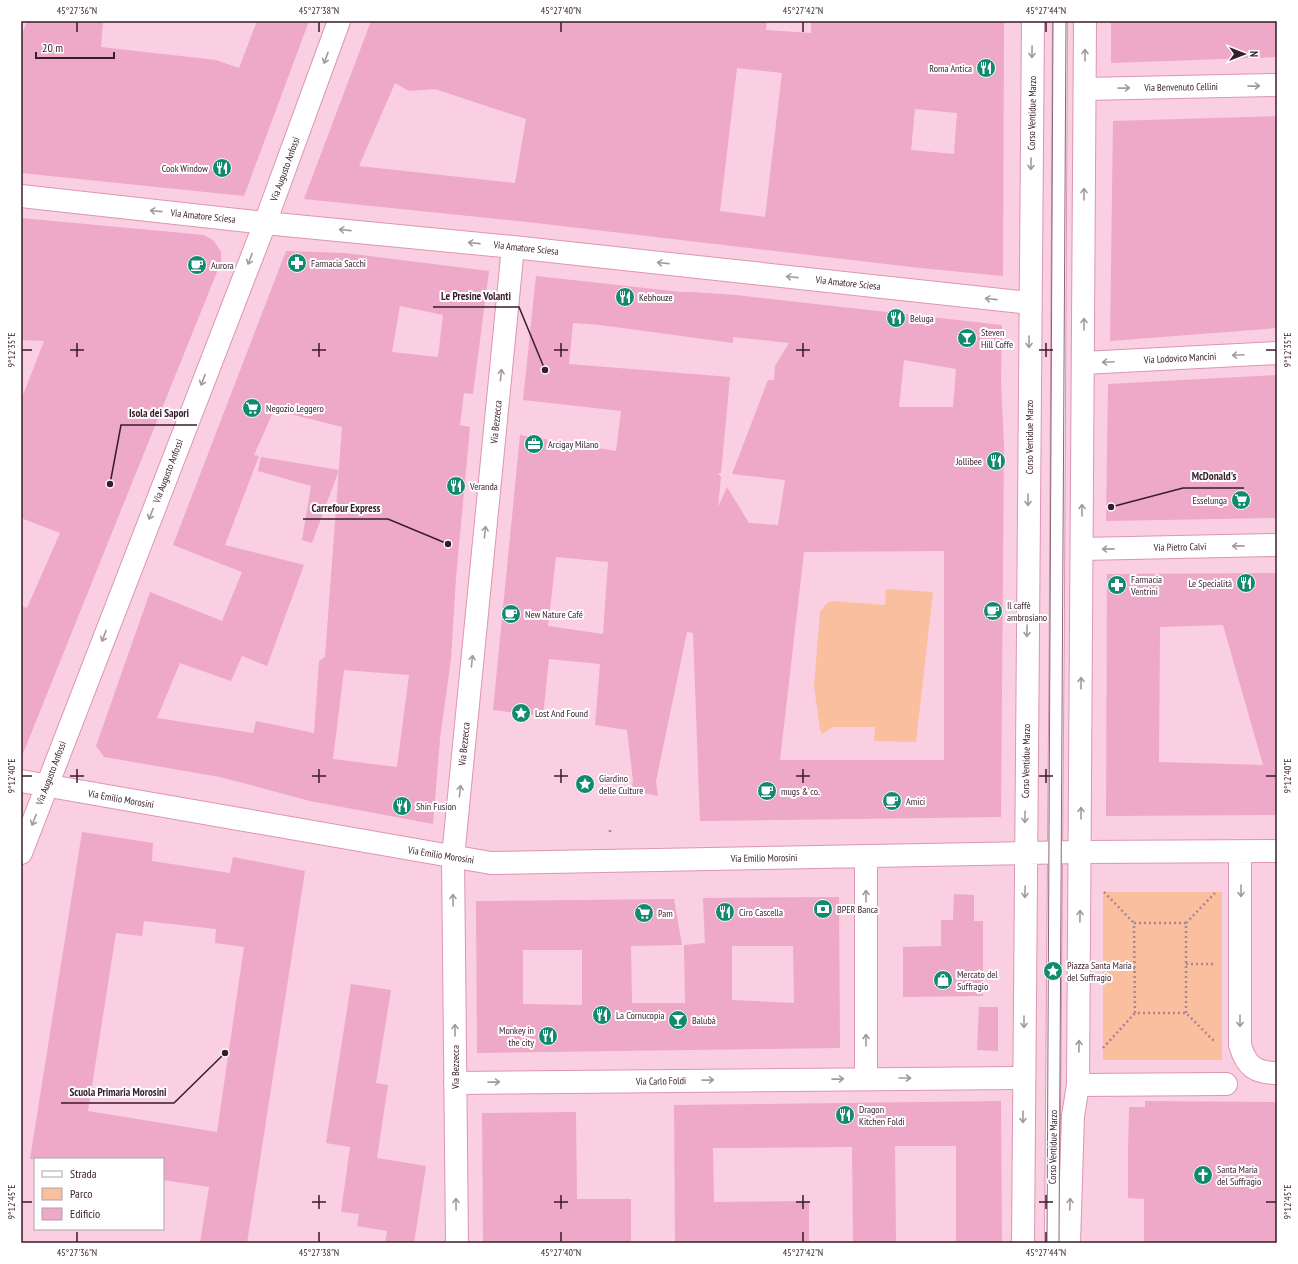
<svg xmlns="http://www.w3.org/2000/svg" width="1298" height="1264" viewBox="0 0 1298 1264" font-family="'PT Sans Narrow',sans-serif">
	<style>
		.green { fill: #fabf9e }
		.building { fill: #eea8c8; fill-rule: evenodd }
		.lines { fill: none; stroke-linecap: round; stroke-linejoin: round }
		.lane-casing { stroke: #db96b5; stroke-width: 16 }
		.street-casing { stroke: #db96b5; stroke-width: 24 }
		.secondary-casing { stroke: #db96b5; stroke-width: 24 }
		.path { stroke: #a88494; stroke-width: 2.5; stroke-dasharray: 2 3; stroke-linecap: butt }
		.lane { stroke: #fff; stroke-width: 14 }
		.street { stroke: #fff; stroke-width: 22 }
		.secondary { stroke: #fff; stroke-width: 22 }
		.tram { stroke: #896776; stroke-width: 1 }
		.oneway { stroke: #a5999f }
		.ticks { fill: none; stroke: #381d2a; stroke-width: 1.5 }
		.labels { text-anchor: middle; dominant-baseline: central; stroke-width: 4; stroke-linejoin: round; paint-order: stroke }
		.poi-label { font-size: 10px; fill: #381d2a; stroke: #fefefe; text-anchor: start }
		.street-label { font-size: 10px; fill: #381d2a; stroke: #fefefe }
		.leader { fill: none; stroke: #381d2a; stroke-width: 1.5 }
		.callout-dot { fill: #381d2a; stroke: #fefefe; stroke-width: 1.5 }
		.callout-label { font-size: 11px; text-anchor: middle; font-weight: bold; fill: #381d2a; stroke: #fefefe; stroke-width: 4; stroke-linejoin: round; paint-order: stroke }
		.neatline { fill: none; stroke: #381d2a; stroke-width: 1.5 }
		.ticks-label { font-size: 10px; text-anchor: middle; fill: #381d2a }
	</style>
	<rect width="100%" height="100%" fill="#facfe1"/>
	<path class="green" d="M886,589L933,592L916,742L874,741L875,727H833L822,734L820,730L814,686L820,612L827,603L833,601L885,605Z
		M1103,892H1222V1060H1103Z"/>
	<path class="building" d="M27,21H103L101,47L216,60L239,68L257,21H309L244,196L21,173V37Z
		M371,21H767L766,30L811,33V21H1004L1003,276L920,268L536,223L304,199ZM737,68L782,73L765,217L720,211ZM395,83L409,91L435,89L526,119L515,183L359,166ZM915,109L957,113L954,154L911,150Z
		M1111,21H1277V57L1111,63Z
		M1277,116V328L1110,341L1113,121Z
		M21,218L204,235L214,241L221,252V262L22,756L21,606L27,608L60,533L21,518V400L44,341L21,340Z
		M286,251L345,253L489,271L473,394L464,393L460,425L470,427L456,578L451,659L440,739L433,824L310,801L220,777L104,757L96,746L150,592L222,621L242,572L173,545ZM400,306L443,315L438,357L392,352ZM274,410L342,427L325,657L319,661L314,733L256,721L253,733L157,718L180,663L231,681L242,656L267,666L304,565L225,545L259,456L254,455ZM344,670L409,675L397,767L333,759Z
		M536,276L681,292H691L736,295L1002,325L1001,382L1004,444L1001,817L700,821L693,633L687,632L656,781L658,796L644,793L630,795L633,781L627,730L595,725L600,664L549,659L543,716L493,710L520,435L616,451L621,411L523,400ZM573,323L600,325L733,343V337L789,343L775,366L774,380H768L732,474L785,480L778,525L749,523L727,487L718,507L721,477L718,473H721L730,377L569,364ZM904,360L956,369L953,407H899ZM944,551V760H780L804,552ZM556,557L608,562L603,634L548,626Z
		M1277,375V518L1106,521L1108,384Z
		M261,457L339,470L312,543L302,540L311,486L258,471Z
		M1277,573V815L1106,816L1107,574ZM1223,625L1263,765L1159,762L1160,627Z
		M82,832L153,843L152,861L230,873L233,857L305,871L247,1243H200L209,1187L163,1180V1159H30ZM144,921L216,929L215,943L244,947L217,1132L88,1111L116,933L142,936Z
		M954,894L974,895V921H983V996L903,997V947L941,946V920H953Z
		M839,897L840,1048L477,1053L476,901L674,899L682,945L631,946L632,1003H685L684,945L705,943L703,898ZM732,946H793L794,1003L732,1000ZM523,950H582V1005L523,1004Z
		M351,984L391,990L376,1083L388,1085L377,1158L426,1166L414,1243H385L387,1231L357,1226L359,1214L341,1212L350,1147L326,1143Z
		M979,1007H998V1051L977,1050Z
		M1001,1101L1002,1243H956V1146H895L896,1243H853L852,1147L713,1148L714,1202L809,1201V1243H675L674,1105Z
		M1145,1101L1277,1102V1243H1144V1199L1128,1198V1153L1129,1107H1145Z
		M576,1112L577,1199H631V1243H483L482,1113Z"/>
	<g class="lines">
		<g class="lane-casing">
			<path id="lane" d="M1052,1243C1058,836 1056,428 1060,21"/>
		</g>
		<g class="street-casing">
			<path id="street" d="M1085,89L1277,85
				M21,196L265,223L513,247L1030,303
				M1083,363L1277,353
				M1082,549L1277,545
				M21,781L491,863L1025,853
				M1081,852L1277,851
				M1240,852V1045C1246,1066 1255,1073 1277,1073
				M21,853L265,223L339,21
				M866,856V1079
				M455,1083L1023,1078
				M1078,1085L1226,1084
				M457,1243L453,857L513,247"/>
		</g>
		<g class="secondary-casing">
			<path id="secondary" d="M1025,853L1081,852
				M1023,1243L1033,21
				M1069,1243L1073,1116L1078,1085L1085,21"/>
		</g>
		<path class="path" d="M610,830V835
			M1104,892L1134,923
			M1186,923L1215,893
			M1186,964H1215
			M1103,968H1135
			M1186,1013V923H1134L1135,1013H1186L1215,1042
			M1103,1048L1135,1013"/>
		<use href="#lane" class="lane"/>
		<use href="#street" class="street"/>
		<use href="#secondary" class="secondary"/>
		<path class="tram" d="M1047,1243L1053,21
			M1059,1243L1066,21"/>
	</g>
	<defs><path id="oneway-shaft" d="M-6 0H5M1.5-3L5.5 0L1.5 3" fill="none" stroke-width="1.6" stroke-linecap="round" stroke-linejoin="round"/></defs>
	<g class="oneway">
		<use href="#oneway-shaft" transform="translate(1032 52) rotate(91)"/>
		<use href="#oneway-shaft" transform="translate(1085 55) rotate(-90)"/>
		<use href="#oneway-shaft" transform="translate(326 58) rotate(110)"/>
		<use href="#oneway-shaft" transform="translate(1254 86) rotate(-1)"/>
		<use href="#oneway-shaft" transform="translate(1124 88) rotate(-1)"/>
		<use href="#oneway-shaft" transform="translate(1031 164) rotate(91)"/>
		<use href="#oneway-shaft" transform="translate(1084 194) rotate(-90)"/>
		<use href="#oneway-shaft" transform="translate(156 211) rotate(-174)"/>
		<use href="#oneway-shaft" transform="translate(345 230) rotate(-174)"/>
		<use href="#oneway-shaft" transform="translate(474 243) rotate(-174)"/>
		<use href="#oneway-shaft" transform="translate(250 259) rotate(111)"/>
		<use href="#oneway-shaft" transform="translate(663 263) rotate(-174)"/>
		<use href="#oneway-shaft" transform="translate(792 277) rotate(-174)"/>
		<use href="#oneway-shaft" transform="translate(991 299) rotate(-174)"/>
		<use href="#oneway-shaft" transform="translate(1084 324) rotate(-90)"/>
		<use href="#oneway-shaft" transform="translate(1029 342) rotate(90)"/>
		<use href="#oneway-shaft" transform="translate(1238 355) rotate(177)"/>
		<use href="#oneway-shaft" transform="translate(1108 362) rotate(177)"/>
		<use href="#oneway-shaft" transform="translate(501 375) rotate(-84)"/>
		<use href="#oneway-shaft" transform="translate(203 380) rotate(111)"/>
		<use href="#oneway-shaft" transform="translate(1028 500) rotate(90)"/>
		<use href="#oneway-shaft" transform="translate(1082 510) rotate(-90)"/>
		<use href="#oneway-shaft" transform="translate(151 514) rotate(111)"/>
		<use href="#oneway-shaft" transform="translate(485 532) rotate(-84)"/>
		<use href="#oneway-shaft" transform="translate(1238 546) rotate(179)"/>
		<use href="#oneway-shaft" transform="translate(1108 549) rotate(179)"/>
		<use href="#oneway-shaft" transform="translate(1027 631) rotate(91)"/>
		<use href="#oneway-shaft" transform="translate(104 636) rotate(111)"/>
		<use href="#oneway-shaft" transform="translate(472 661) rotate(-84)"/>
		<use href="#oneway-shaft" transform="translate(1081 683) rotate(-90)"/>
		<use href="#oneway-shaft" transform="translate(460 791) rotate(-84)"/>
		<use href="#oneway-shaft" transform="translate(1081 813) rotate(-90)"/>
		<use href="#oneway-shaft" transform="translate(1025 817) rotate(91)"/>
		<use href="#oneway-shaft" transform="translate(34 820) rotate(111)"/>
		<use href="#oneway-shaft" transform="translate(1241 891) rotate(90)"/>
		<use href="#oneway-shaft" transform="translate(1025 892) rotate(91)"/>
		<use href="#oneway-shaft" transform="translate(866 896) rotate(-90)"/>
		<use href="#oneway-shaft" transform="translate(453 900) rotate(-91)"/>
		<use href="#oneway-shaft" transform="translate(1080 916) rotate(-89)"/>
		<use href="#oneway-shaft" transform="translate(1240 1021) rotate(90)"/>
		<use href="#oneway-shaft" transform="translate(1024 1022) rotate(90)"/>
		<use href="#oneway-shaft" transform="translate(455 1030) rotate(-91)"/>
		<use href="#oneway-shaft" transform="translate(866 1040) rotate(-90)"/>
		<use href="#oneway-shaft" transform="translate(1079 1046) rotate(-89)"/>
		<use href="#oneway-shaft" transform="translate(905 1078)"/>
		<use href="#oneway-shaft" transform="translate(838 1079) rotate(-1)"/>
		<use href="#oneway-shaft" transform="translate(708 1080) rotate(-1)"/>
		<use href="#oneway-shaft" transform="translate(494 1082) rotate(-1)"/>
		<use href="#oneway-shaft" transform="translate(1023 1117) rotate(90)"/>
		<use href="#oneway-shaft" transform="translate(456 1204) rotate(-91)"/>
		<use href="#oneway-shaft" transform="translate(1070 1204) rotate(-88)"/>
	</g>
	<path class="ticks" d="M77,22V32M319,22V32M561,22V32M803,22V32M1046,22V32M77,343V357M319,343V357M561,343V357M803,343V357M1046,343V357M22,350H32M70,350H84M312,350H326M554,350H568M796,350H810M1039,350H1053M1266,350H1276M77,769V783M319,769V783M561,769V783M803,769V783M1046,769V783M22,776H32M70,776H84M312,776H326M554,776H568M796,776H810M1039,776H1053M1266,776H1276M319,1195V1209M561,1195V1209M803,1195V1209M1046,1195V1209M22,1202H32M312,1202H326M554,1202H568M796,1202H810M1039,1202H1053M1266,1202H1276M77,1232V1242M319,1232V1242M561,1232V1242M803,1232V1242M1046,1232V1242"/>
	<defs>
		<g id="restaurant-disc" transform="scale(1)"><circle r="9.5" fill="#108b6e" stroke="#fefefe"/><path d="M-5-6h1v4h1v-4h1v4h1v-4h1v5L-1.5 .5V6h-2V.5L-5-1ZM5-6V6H3V1.5H1.5Q1.5-4 5-6Z" fill="#fff"/></g>
		<g id="pharmacy-disc" transform="scale(1)"><circle r="9.5" fill="#108b6e" stroke="#fefefe"/><path d="M-2-6h4v4h4v4h-4v4h-4v-4h-4v-4h4Z" fill="#fff"/></g>
		<g id="cafe-disc" transform="scale(1)"><circle r="9.5" fill="#108b6e" stroke="#fefefe"/><path d="M-5.5-4.5H6V0H3Q3 3.5 0 3.5H-2.5Q-5.5 3.5-5.5 0ZM3-3.2v2h1.7v-2ZM-6 4.5H4V6H-6Z" fill="#fff"/></g>
		<g id="bar-disc" transform="scale(1)"><circle r="9.5" fill="#108b6e" stroke="#fefefe"/><path d="M-6-5H6L.8 .8V4.5H3.5V6h-7V4.5H-.8V.8Z" fill="#fff"/></g>
		<g id="supermarket-disc" transform="scale(1)"><circle r="9.5" fill="#108b6e" stroke="#fefefe"/><path d="M-6-5.5h2.5l.6 2H6L4.5 2H-2.5L-4.4-4H-6ZM-1.5 3.2a1.3 1.3 0 1 0 .1 0ZM3 3.2a1.3 1.3 0 1 0 .1 0Z" fill="#fff"/></g>
		<g id="office-disc" transform="scale(1)"><circle r="9.5" fill="#108b6e" stroke="#fefefe"/><path d="M-6-3h4V-5.5h4V-3h4V5H-6ZM-1-4.5V-3h2v-1.5ZM-6 0V1H6V0Z" fill="#fff"/></g>
		<g id="sight-disc" transform="scale(1)"><circle r="9.5" fill="#108b6e" stroke="#fefefe"/><path d="M0-6L1.8-2.2L6-1.7L2.9 1.2L3.7 5.4L0 3.3L-3.7 5.4L-2.9 1.2L-6-1.7L-1.8-2.2Z" fill="#fff"/></g>
		<g id="bank-disc" transform="scale(1)"><circle r="9.5" fill="#108b6e" stroke="#fefefe"/><path d="M-6-4H6V4H-6ZM0-2.3a2.3 2.3 0 1 0 0 4.6a2.3 2.3 0 1 0 0-4.6Z" fill="#fff"/></g>
		<g id="shop-disc" transform="scale(1)"><circle r="9.5" fill="#108b6e" stroke="#fefefe"/><path d="M-5-2.5h2.3a2.7 3.5 0 0 1 5.4 0H5L5.5 6h-11ZM-1.5-2.5h3a1.5 2.3 0 0 0-3 0Z" fill="#fff"/></g>
		<g id="church-disc" transform="scale(1)"><circle r="9.5" fill="#108b6e" stroke="#fefefe"/><path d="M-1.2-6h2.4v3.5h3.3v2.4h-3.3V6h-2.4V-.1h-3.3v-2.4h3.3Z" fill="#fff"/></g>
	</defs>
	<g fill-rule="evenodd">
		<use href="#restaurant-disc" x="986" y="68"/>
		<use href="#restaurant-disc" x="222" y="168"/>
		<use href="#pharmacy-disc" x="297" y="263"/>
		<use href="#cafe-disc" x="197" y="265"/>
		<use href="#restaurant-disc" x="625" y="297"/>
		<use href="#restaurant-disc" x="896" y="318"/>
		<use href="#bar-disc" x="967" y="338"/>
		<use href="#supermarket-disc" x="252" y="408"/>
		<use href="#office-disc" x="534" y="444"/>
		<use href="#restaurant-disc" x="996" y="461"/>
		<use href="#restaurant-disc" x="456" y="486"/>
		<use href="#supermarket-disc" x="1241" y="500"/>
		<use href="#restaurant-disc" x="1246" y="583"/>
		<use href="#pharmacy-disc" x="1117" y="585"/>
		<use href="#cafe-disc" x="993" y="611"/>
		<use href="#cafe-disc" x="511" y="614"/>
		<use href="#sight-disc" x="521" y="713"/>
		<use href="#sight-disc" x="585" y="784"/>
		<use href="#cafe-disc" x="767" y="791"/>
		<use href="#cafe-disc" x="892" y="801"/>
		<use href="#restaurant-disc" x="402" y="806"/>
		<use href="#bank-disc" x="823" y="909"/>
		<use href="#restaurant-disc" x="725" y="912"/>
		<use href="#supermarket-disc" x="644" y="913"/>
		<use href="#sight-disc" x="1053" y="971"/>
		<use href="#shop-disc" x="943" y="980"/>
		<use href="#restaurant-disc" x="602" y="1015"/>
		<use href="#bar-disc" x="678" y="1020"/>
		<use href="#restaurant-disc" x="548" y="1036"/>
		<use href="#restaurant-disc" x="845" y="1115"/>
		<use href="#church-disc" x="1203" y="1175"/>
	</g>
	<g class="labels">
		<g class="poi-label">
			<text x="972" y="68" text-anchor="end">Roma Antica</text>
			<text x="208" y="168" text-anchor="end">Cook Window</text>
			<text x="311" y="263">Farmacia Sacchi</text>
			<text x="211" y="265">Aurora</text>
			<text x="639" y="297">Kebhouze</text>
			<text x="910" y="318">Beluga</text>
			<text x="981" y="332">Steven<tspan x="981" dy="12">Hill Coffe</tspan></text>
			<text x="266" y="408">Negozio Leggero</text>
			<text x="548" y="444">Arcigay Milano</text>
			<text x="982" y="461" text-anchor="end">Jollibee</text>
			<text x="470" y="486">Veranda</text>
			<text x="1227" y="500" text-anchor="end">Esselunga</text>
			<text x="1131" y="579">Farmacia<tspan x="1131" dy="12">Ventrini</tspan></text>
			<text x="1232" y="583" text-anchor="end">Le Specialità</text>
			<text x="1007" y="605">Il caffè<tspan x="1007" dy="12">ambrosiano</tspan></text>
			<text x="525" y="614">New Nature Café</text>
			<text x="535" y="713">Lost And Found</text>
			<text x="599" y="778">Giardino<tspan x="599" dy="12">delle Culture</tspan></text>
			<text x="781" y="791">mugs &amp; co.</text>
			<text x="906" y="801">Amici</text>
			<text x="416" y="806">Shin Fusion</text>
			<text x="837" y="909">BPER Banca</text>
			<text x="739" y="912">Ciro Cascella</text>
			<text x="658" y="913">Pam</text>
			<text x="1067" y="965">Piazza Santa Maria<tspan x="1067" dy="12">del Suffragio</tspan></text>
			<text x="957" y="974">Mercato del<tspan x="957" dy="12">Suffragio</tspan></text>
			<text x="616" y="1015">La Cornucopia</text>
			<text x="692" y="1020">Balubà</text>
			<text x="534" y="1030" text-anchor="end">Monkey in<tspan x="534" dy="12">the city</tspan></text>
			<text x="859" y="1109">Dragon<tspan x="859" dy="12">Kitchen Foldi</tspan></text>
			<text x="1217" y="1169">Santa Maria<tspan x="1217" dy="12">del Suffragio</tspan></text>
		</g>
		<g class="street-label">
			<text transform="translate(1181 87) rotate(-1)">Via Benvenuto Cellini</text>
			<text transform="translate(1032 113) rotate(-89)">Corso Ventidue Marzo</text>
			<text transform="translate(285 169) rotate(-70)">Via Augusto Anfossi</text>
			<text transform="translate(203 216) rotate(6)">Via Amatore Sciesa</text>
			<text transform="translate(526 248) rotate(6)">Via Amatore Sciesa</text>
			<text transform="translate(848 283) rotate(6)">Via Amatore Sciesa</text>
			<text transform="translate(1180 358) rotate(-3)">Via Lodovico Mancini</text>
			<text transform="translate(496 422) rotate(-84)">Via Bezzecca</text>
			<text transform="translate(1029 437) rotate(-90)">Corso Ventidue Marzo</text>
			<text transform="translate(168 471) rotate(-69)">Via Augusto Anfossi</text>
			<text transform="translate(1180 547) rotate(-1)">Via Pietro Calvi</text>
			<text transform="translate(464 744) rotate(-84)">Via Bezzecca</text>
			<text transform="translate(1026 761) rotate(-89)">Corso Ventidue Marzo</text>
			<text transform="translate(51 773) rotate(-69)">Via Augusto Anfossi</text>
			<text transform="translate(121 799) rotate(10)">Via Emilio Morosini</text>
			<text transform="translate(441 855) rotate(9)">Via Emilio Morosini</text>
			<text transform="translate(764 858) rotate(-1)">Via Emilio Morosini</text>
			<text transform="translate(455 1067) rotate(-90)">Via Bezzecca</text>
			<text transform="translate(661 1081) rotate(-1)">Via Carlo Foldi</text>
			<text transform="translate(1053 1147) rotate(-89)">Corso Ventidue Marzo</text>
		</g>
	</g>
	<path class="leader" d="M545 370L519 307H433M110 484L121 425H197M1111 507L1183 488H1244M448 544L388 519H303M225 1053L174 1103H61"/>
	<g class="callout-dot">
		<circle cx="545" cy="370" r="4"/>
		<circle cx="110" cy="484" r="4"/>
		<circle cx="1111" cy="507" r="4"/>
		<circle cx="448" cy="544" r="4"/>
		<circle cx="225" cy="1053" r="4"/>
	</g>
	<g class="callout-label">
		<text x="476" y="300">Le Presine Volanti</text>
		<text x="159" y="417">Isola dei Sapori</text>
		<text x="1214" y="480">McDonald's</text>
		<text x="346" y="512">Carrefour Express</text>
		<text x="118" y="1096">Scuola Primaria Morosini</text>
	</g>
	<rect width="1298" height="1264" fill="none" stroke="#fefefe" stroke-width="44"/>
	<rect x="34" y="1158" width="130" height="72" fill="#fefefe" stroke="#afa4a9"/>
	<rect x="42" y="1171" width="20" height="6" fill="#ffffff" stroke="#afa4a9"/>
	<text x="70" y="1178" font-size="12" fill="#381d2a">Strada</text>
	<rect x="42" y="1188" width="20" height="12" fill="#fabf9e" stroke="#afa4a9"/>
	<text x="70" y="1198" font-size="12" fill="#381d2a">Parco</text>
	<rect x="42" y="1208" width="20" height="12" fill="#eea8c8" stroke="#afa4a9"/>
	<text x="70" y="1218" font-size="12" fill="#381d2a">Edificio</text>
	<g transform="translate(1244 54) rotate(90)" stroke="#fefefe" stroke-width="3" paint-order="stroke">
	<path d="M0-3L7 15L0 10L-7 15Z" fill="#381d2a"/>
	<text y="-6" font-size="11" font-weight="bold" text-anchor="middle" fill="#381d2a">N</text>
	</g>
	<path d="M36 52v6h78v-6" fill="none" stroke="#381d2a" stroke-width="2"/>
	<text x="42" y="52" font-size="12" fill="#381d2a" stroke="#fefefe" stroke-width="3" paint-order="stroke">20 m</text>
	<rect x="22" y="22" width="1254" height="1220" class="neatline"/>
	<g class="ticks-label">
		<text x="77" y="14">45°27'36"N</text>
		<text x="319" y="14">45°27'38"N</text>
		<text x="561" y="14">45°27'40"N</text>
		<text x="803" y="14">45°27'42"N</text>
		<text x="1046" y="14">45°27'44"N</text>
		<text transform="translate(1287 350) rotate(-90)" y="4">9°12'35"E</text>
		<text transform="translate(11 350) rotate(-90)" y="4">9°12'35"E</text>
		<text transform="translate(1287 776) rotate(-90)" y="4">9°12'40"E</text>
		<text transform="translate(11 776) rotate(-90)" y="4">9°12'40"E</text>
		<text transform="translate(11 1202) rotate(-90)" y="4">9°12'45"E</text>
		<text transform="translate(1287 1202) rotate(-90)" y="4">9°12'45"E</text>
		<text x="77" y="1256">45°27'36"N</text>
		<text x="319" y="1256">45°27'38"N</text>
		<text x="561" y="1256">45°27'40"N</text>
		<text x="803" y="1256">45°27'42"N</text>
		<text x="1046" y="1256">45°27'44"N</text>
	</g>
</svg>
